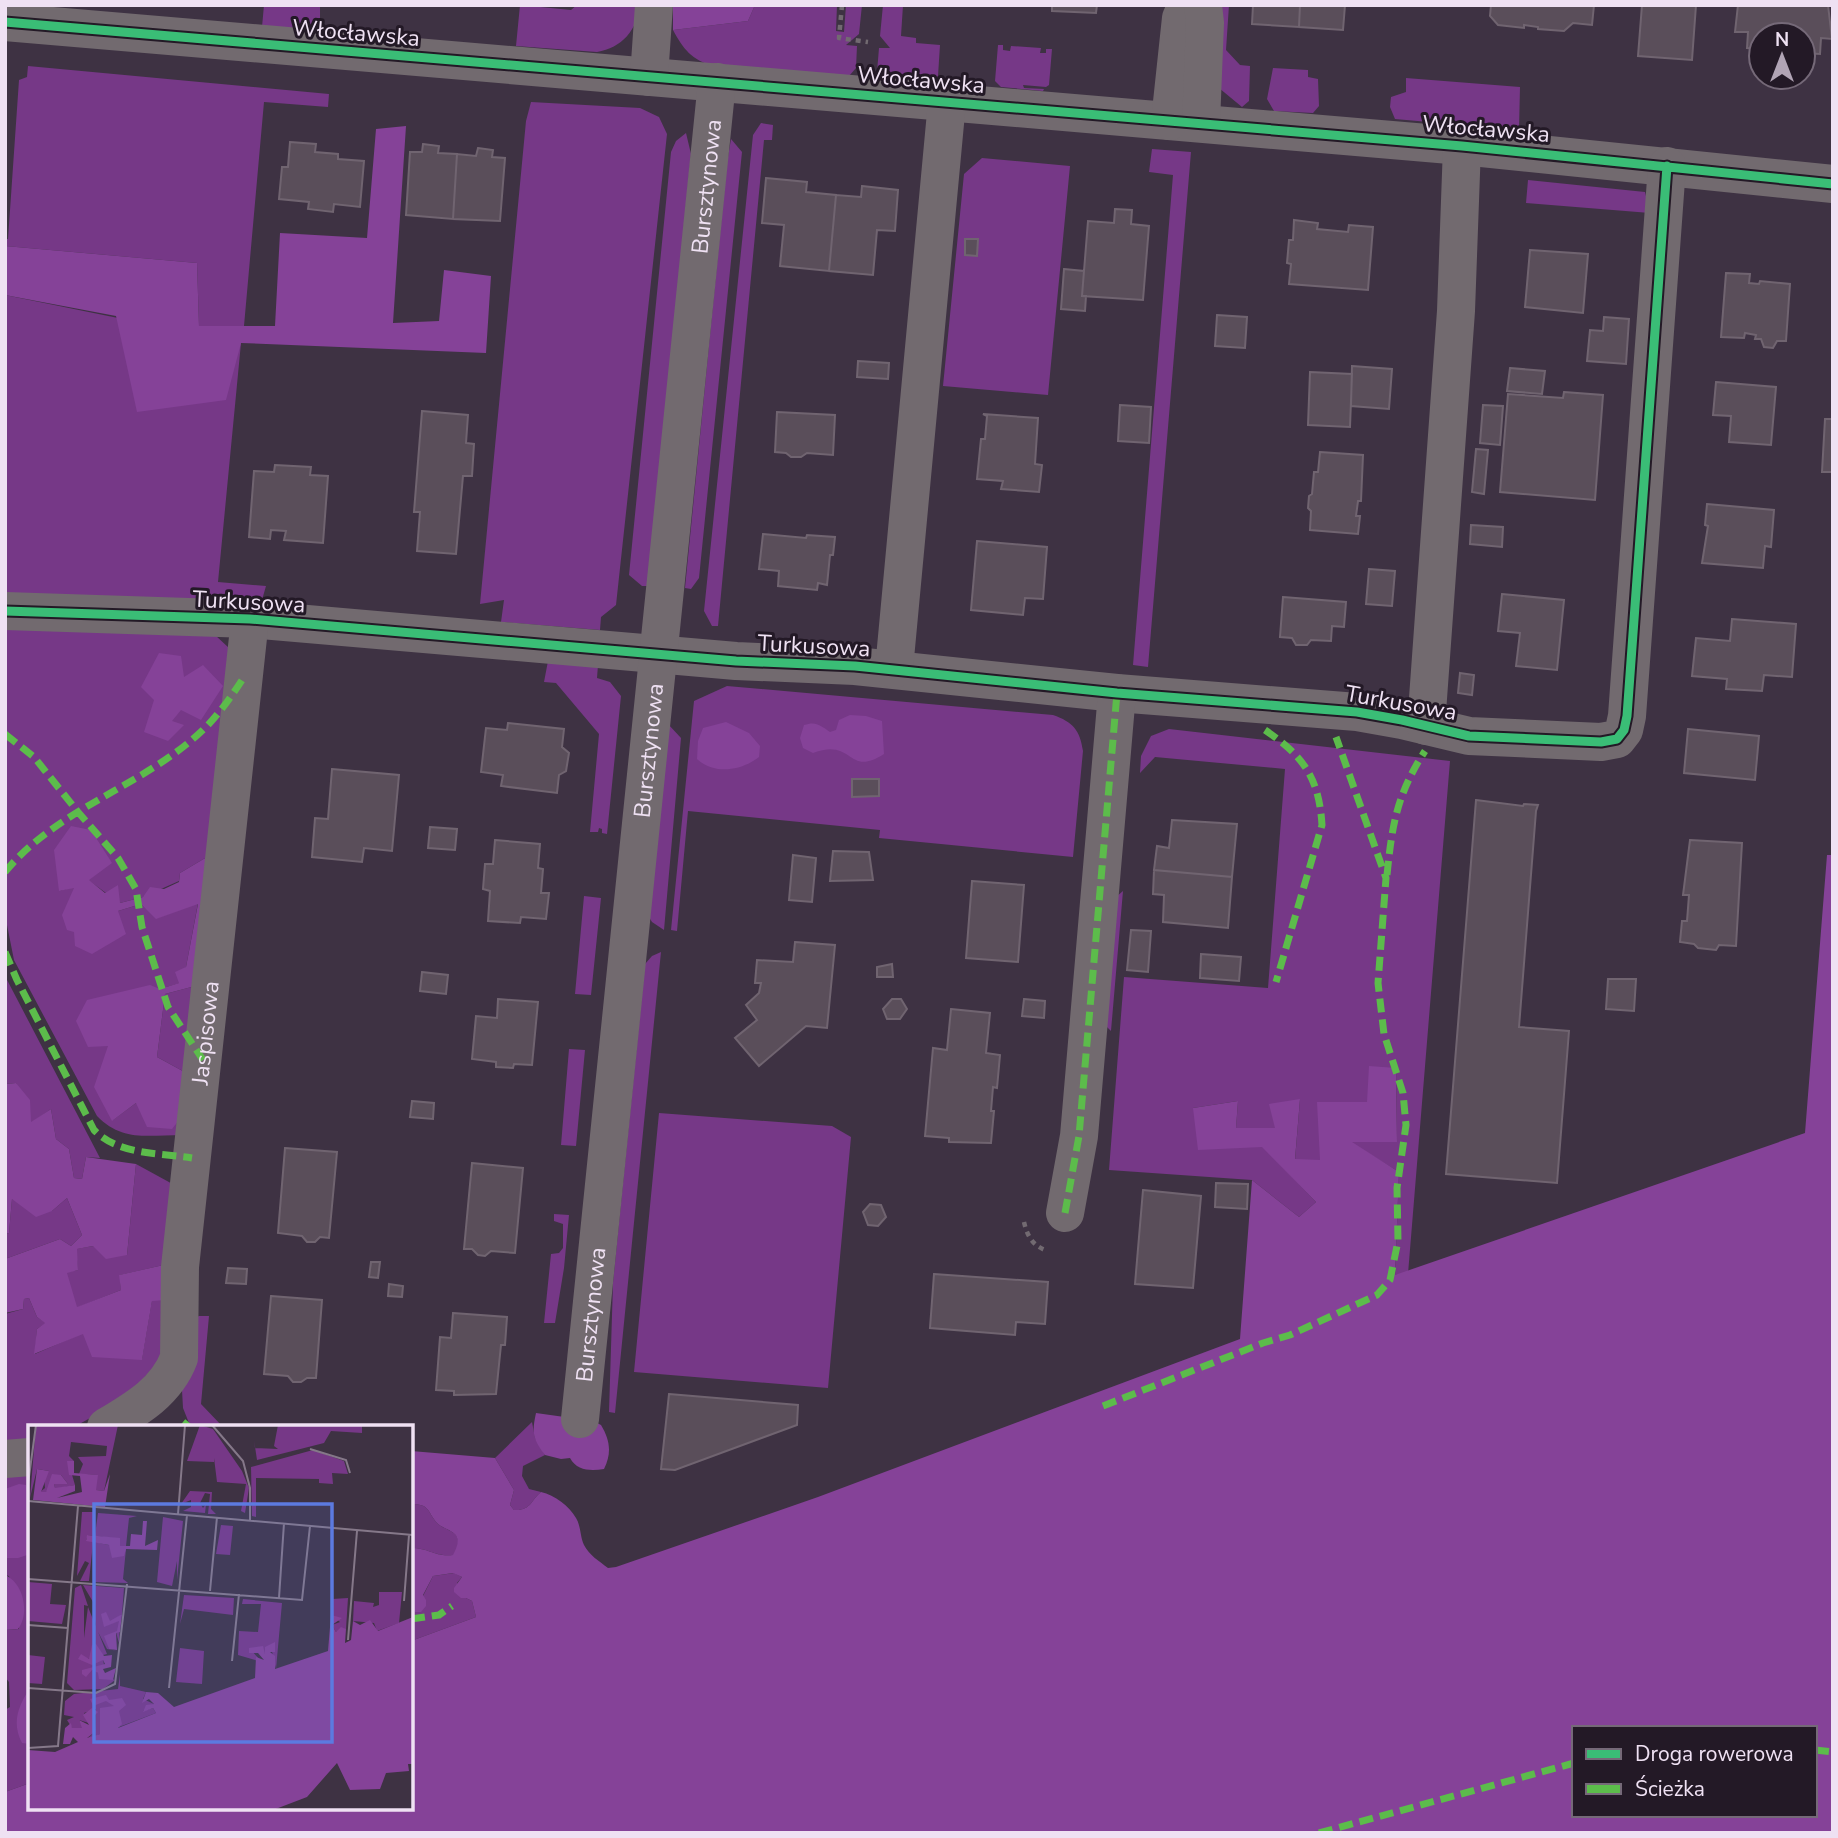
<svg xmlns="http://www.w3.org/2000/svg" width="1838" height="1838" viewBox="0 0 1838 1838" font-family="'Nunito Sans',sans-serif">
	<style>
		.green { fill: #763887 }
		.forest { fill: #854298; fill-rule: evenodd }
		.building { fill: #5a4e5a; stroke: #706470; stroke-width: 2 }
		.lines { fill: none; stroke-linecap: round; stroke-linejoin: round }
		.path { stroke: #726a71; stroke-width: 4.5; stroke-dasharray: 5 5; stroke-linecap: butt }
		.minor { stroke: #726a6f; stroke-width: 38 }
		.quiet { stroke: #5cbc4b; stroke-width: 7; stroke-dasharray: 14 7; stroke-linecap: butt }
		.cycleway-casing { stroke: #231926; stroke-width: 13 }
		.cycleway { stroke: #3abd76; stroke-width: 9 }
		.labels { text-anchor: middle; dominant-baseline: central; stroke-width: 6; stroke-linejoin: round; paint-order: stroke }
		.street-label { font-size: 23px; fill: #efe1f3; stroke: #231926 }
		.inset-road { fill: none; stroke: #857889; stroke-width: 2 }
		.view { fill: #5c7ae0; fill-opacity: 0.15; stroke: #5c7ae0; stroke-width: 3.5 }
		.inset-edge { fill: none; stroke: #efe1f3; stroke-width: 3.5 }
	</style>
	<rect width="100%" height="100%" fill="#3e3243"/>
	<path class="green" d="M264,5H320V25L312,33L262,27Z
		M520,5L571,10L577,5H640C637,30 622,48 597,52L516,46Z
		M755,5H837L836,31L844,32L846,5H862L859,34L846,45L857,46L856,68L849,76L713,66C692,60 683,49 673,30L748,21Z
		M883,5H903L901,36L916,38V43L940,45L938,76L930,82L883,79L877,72L879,48H890L880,36Z
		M1214,5H1229L1226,50L1240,65L1250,66L1249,101L1242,107L1219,88Z
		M998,45H1003V50L1010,51L1011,46L1041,48L1040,53H1046V49H1052L1049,85L1046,87L1023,85L1024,88L1044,89L1043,91L1001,87L995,81Z
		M28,66L329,94L328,107L264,102L244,326H199L197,263L5,246V239H8L19,80L27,77Z
		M1273,68L1308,70V77L1318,79L1319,106L1313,113L1274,111L1267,99Z
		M1406,78L1520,87L1519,130L1395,119L1390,107L1391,97L1406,92Z
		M531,102L640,108L659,117L667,134L616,605L601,617L600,630L501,622L504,600L480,604L526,121Z
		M761,123L773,125L772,140H764L718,626H712L704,611L753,135Z
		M686,133L691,154L648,586H642L629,575L671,152L676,141Z
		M731,139L742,152L699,578L691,589L685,588L727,163Z
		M1152,149L1191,152L1148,667L1133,665L1173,175L1149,172Z
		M982,158L1070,166L1048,395L943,386L964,174Z
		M1528,180L1645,192L1650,213L1526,203Z
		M5,295L241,343L218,582L266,586L260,607L5,598Z
		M5,626L215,635L229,648L217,851L180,873L179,881L143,897L120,903L88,880L59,891L74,887L118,911L141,904L157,918L198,903L186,967L180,983L160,989L108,1046L113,1120L136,1103L186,1111L182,1135C148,1135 122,1142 97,1116L14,960L5,915Z
		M548,661L598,665L597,678L610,682L621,696L607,834L602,833V829L599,828L598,832H590L599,734L556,683L544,682Z
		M727,686L1053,715C1073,722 1080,730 1083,751L1073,857L879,838L880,830L688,811L677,931L671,930L694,701Z
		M668,724L681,738L664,930L652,922L649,917Z
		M1169,729L1450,761L1408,1274L1395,1275L1399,1172L1350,1142H1397L1396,1068L1320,1160H1295L1300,1099L1276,1128H1236L1238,1101L1193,1108L1262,1146L1316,1202L1299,1217L1252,1180L1109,1170L1124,977L1268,988L1285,769L1155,757L1140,773L1141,756L1151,736Z
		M1123,891L1111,1031L1106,1026L1116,897Z
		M584,896L601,898L591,995L575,994Z
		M661,952L615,1413L609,1412L613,1283L645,964L652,956Z
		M5,976L100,1158L86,1157L82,1179L74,1178L69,1149L56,1139L51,1109L31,1123L16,1083L5,1084Z
		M199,985L190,1075L157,1057L165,994Z
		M569,1049L585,1050L576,1146L561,1145Z
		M659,1113L832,1126L851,1137L828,1388L634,1372Z
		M136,1164L178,1187L168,1264L120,1275L121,1290L76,1308L66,1272L78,1270L76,1249L93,1246L127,1255Z
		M67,1198L82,1235L71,1246L60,1239L5,1259V1234L9,1233L12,1199L52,1211Z
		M554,1214L569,1215L564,1268L555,1323H544L551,1254L559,1253L563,1248V1224L554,1221Z
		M29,1298L37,1317L46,1323L37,1329L35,1354L83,1333L142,1359L152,1300H166L162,1358L126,1398L74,1427H30V1443L5,1448V1314L23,1309L24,1299Z
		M199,1316H209L201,1404L223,1427H186L189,1423L183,1408L182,1390L192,1320Z
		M532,1422L535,1438L545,1455L523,1466L522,1476L529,1489L541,1492C531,1500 531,1511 514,1510L510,1505L514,1490L495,1458Z
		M30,1468V1783L5,1792V1710L10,1707L9,1682L5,1677V1630L19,1629L9,1576L5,1575V1473Z
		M411,1504C429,1504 427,1510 436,1522C446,1533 467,1529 454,1555C434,1557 430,1548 411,1548Z
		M454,1573L462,1577L457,1583L466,1598L472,1601L476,1617L411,1641V1609L415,1612L433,1576Z"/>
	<path class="forest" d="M673,5H755L748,21L673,30Z
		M406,126L393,323L439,321L444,270L491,276L486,353L241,343L226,400L137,412L116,316L5,295V246L197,263L199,326H275L280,233L367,238L376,129Z
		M159,653L181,656L184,677L203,665L223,686L201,720L181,710L172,721L184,725L168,741L144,732L154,700L141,687Z
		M850,715L866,716L882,721L884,754C847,778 854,737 813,753L803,748L800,738L804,725C816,721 820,725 830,732L836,730L839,720Z
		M726,722L749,733L760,746L759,757C741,771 714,775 697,759L698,741L703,728Z
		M71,826L91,830L112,863L89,880L105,893L118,885L120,903L143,897L150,887L164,889L179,882L180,873L217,851L199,985L165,994L157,1057L190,1075L186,1111L172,1129L147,1127L136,1103L112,1121L94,1087L108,1046L88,1047L76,1021L87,1000L150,985L160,989L179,983L175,972L186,967L198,904L156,919L141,904L118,911L126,934L92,954L75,946L74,932L67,930L62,915L74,888L59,891L54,850Z
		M1827,855H1833V1833H5V1792L30,1783V1808H411V1641L476,1617L472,1601L466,1598H461L454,1592V1588L462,1577L453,1573L433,1576L423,1595L426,1600V1606L421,1612H415L411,1609V1548C430,1548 434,1557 453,1555C467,1529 446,1533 436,1522C427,1510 429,1504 411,1504V1451L495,1458L514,1490L510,1505L514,1510C531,1511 531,1500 541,1492C555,1495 569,1506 576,1518C581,1526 580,1537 584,1545C589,1555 599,1561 608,1568L616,1567L818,1497L1240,1339L1252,1180L1299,1217L1316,1202L1262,1147L1198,1150L1193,1108L1238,1101L1236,1128H1275L1269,1104L1300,1099L1295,1159L1320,1160L1317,1102H1367L1369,1066L1396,1068L1397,1142H1352L1399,1172L1395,1275L1805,1133ZM1574,1728H1815V1815H1574Z
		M16,1083L30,1100L31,1122L51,1109L56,1139L69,1149L74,1178L82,1179L86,1157L136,1164L127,1255L106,1259L93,1246L77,1249L78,1270L67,1273L77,1307L121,1290L119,1275L168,1264L166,1300L152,1301L142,1360L92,1357L83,1334L34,1354L37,1329L45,1323L37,1317L29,1298L24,1299L23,1309L5,1313V1259L60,1239L71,1246L82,1235L67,1198L52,1211L36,1217L12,1199L9,1233L5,1234V1084Z
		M536,1413L593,1421L601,1425C610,1440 612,1453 604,1469C591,1471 577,1471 570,1458L561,1459L545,1455C532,1438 532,1432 536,1413Z
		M19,1484L26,1485L30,1495V1554L18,1558H5V1489Z
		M5,1575C24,1583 30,1614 18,1629L5,1630Z
		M30,1688V1744L22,1743C11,1722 19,1705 30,1688Z"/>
	<path class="building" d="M1052,5H1097L1096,13L1052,11Z
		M1253,5H1300L1299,27L1252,24Z
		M1300,5H1345L1343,30L1299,27Z
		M1491,5H1594L1592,25L1573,23L1564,31L1538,29V27L1524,25V28L1498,25L1490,16Z
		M1642,5H1696L1692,60L1638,56Z
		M1738,5H1828L1832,39L1821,38L1820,54L1803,53V35H1761V49L1747,48L1748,32H1735Z
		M290,142L316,144L315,152L338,154V159L364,161L360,207L334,204L333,212L308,209L309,202L279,199L282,167H288Z
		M423,144L439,146L438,153L457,154L453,219L406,215L410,152H422Z
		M478,148L493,150L492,157L505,158L500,221L453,219L457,154L476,156Z
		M766,178L807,182L806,192L836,195L829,271L780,266L784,225L762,223Z
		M862,186L898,190L895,231L877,230L873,275L829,271L836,195L861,197Z
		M1115,209L1132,210L1131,224L1149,226L1143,300L1082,296L1088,221L1114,223Z
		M1294,220L1318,223L1317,229L1348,232L1349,225L1373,227L1368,290L1289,284L1291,264L1287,263L1289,240H1293Z
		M965,239H978L977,256L965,255Z
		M1530,250L1588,254L1583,313L1525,307Z
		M1064,269L1084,271L1082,296H1086L1085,311L1061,309Z
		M1726,273L1750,274L1749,283L1759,284L1760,281L1790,284L1786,341H1777L1773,348L1764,347L1761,339H1755L1756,335L1745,333L1744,338L1721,337Z
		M1217,315L1247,317L1245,348L1215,346Z
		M1604,317L1629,319L1626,364L1587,361L1590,330L1603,331Z
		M858,361L889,363L888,379L857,377Z
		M1352,366L1392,369L1389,409L1351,406Z
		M1510,368L1545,371L1542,394L1507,391Z
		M1310,372L1352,374L1350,427L1308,425Z
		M1716,382L1776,387L1771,445L1729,442L1731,416L1713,415Z
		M1564,392L1603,395L1595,500L1500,492L1508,394L1563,398Z
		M1120,405L1151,407L1149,443L1118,441Z
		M1483,405L1503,406L1500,445L1480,443Z
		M422,411L468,415L466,443L474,444L472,476H463L456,554L417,551L420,512H414Z
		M777,412L835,415L833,455L807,453L801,457H791L786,453L775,452Z
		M983,414L1038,418L1035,464L1042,465L1039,492L1001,489L1003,481L977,479L981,439H985L987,416Z
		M1825,419H1833V472H1822Z
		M1476,449L1488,450L1484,494L1472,492Z
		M1320,452L1363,455L1361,501H1358L1356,516H1360L1358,534L1310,530L1311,511L1308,508L1309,496L1312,494L1314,472H1318Z
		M275,465L311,467L310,475L328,476L323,543L284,540L286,531L271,530L270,539L249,537L254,471L274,472Z
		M1707,504L1774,510L1771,547L1765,546L1763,568L1702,563L1708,526L1705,525Z
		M1471,525L1503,527L1502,547L1470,544Z
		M763,534L806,538L807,535L835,537L833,555H830L827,585L818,583L817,590L778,586L779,571L759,569Z
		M977,541L1047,547L1043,599L1025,598L1023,615L971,610Z
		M1369,569L1395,571L1392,606L1366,604Z
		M1502,594L1564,600L1557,670L1516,666L1520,633L1498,631Z
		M1283,597L1346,602L1344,627L1332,626L1331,641L1311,640L1307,645H1296L1292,638L1280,637Z
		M1732,619L1796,624L1792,677L1764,675L1762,691L1726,689L1727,679L1692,676L1696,638L1730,641Z
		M1460,673L1474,675L1472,695L1458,693Z
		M508,723L564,729L562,747L569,753L566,771L559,775L557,793L501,786L503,775L481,772L486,728L507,730Z
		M1688,729L1759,736L1755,780L1684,773Z
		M332,769L399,775L392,851L364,848L362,862L312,857L315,818L328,819Z
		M852,779H879V796L852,797Z
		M1476,800L1523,806L1524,804L1538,805L1536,811L1519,1027L1569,1031L1557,1183L1446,1174Z
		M1172,820L1237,824L1232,877L1154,870L1157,846L1169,848Z
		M430,827L457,829L455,850L428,848Z
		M495,840L540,844L538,868L543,869L541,893H549L546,919L521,917L520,923L488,921L490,891L483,889L485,864H493Z
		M1690,840L1742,843L1736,946L1719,945L1716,950L1698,948L1694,944L1680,942L1682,921H1687L1689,895H1683Z
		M833,851L869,852L873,880L830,881Z
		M793,855L816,858L812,902L789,900Z
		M1154,870L1232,877L1228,928L1163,922L1164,895L1153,894Z
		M972,881L1024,885L1018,962L966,958Z
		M1131,930L1151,931L1148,972L1127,970Z
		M795,942L835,945L827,1028L806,1026L759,1066L735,1038L757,1020L746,1005L759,993L761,983H755L757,960L793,962Z
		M1201,954L1241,957L1239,981L1200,978Z
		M892,964L893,977H877V967Z
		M422,972L448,975L446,994L420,991Z
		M1608,979H1636L1634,1011L1606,1009Z
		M498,999L538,1002L532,1065L514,1064L513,1068L496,1067V1062L472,1059L476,1016L497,1018Z
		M892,999H901L907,1009L900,1019H887L883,1009Z
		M1024,999L1045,1001L1044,1018L1022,1016Z
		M951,1009L990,1013L986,1053L1000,1055L997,1088L993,1087L991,1111H994L991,1143L949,1142V1138L925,1136L933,1048L947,1050Z
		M412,1101L434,1103L433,1119L410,1117Z
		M285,1148L337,1152L329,1238L320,1237L315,1242H307L302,1236L278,1233Z
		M472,1163L523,1168L515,1253L491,1251L485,1256L478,1255L472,1249H464Z
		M1216,1183L1248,1184L1247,1209L1215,1207Z
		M1143,1190L1201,1196L1193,1288L1135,1284Z
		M870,1204L881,1205L886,1217L878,1226L868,1225L863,1212Z
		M371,1262H380L378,1278L369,1277Z
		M228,1268L247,1269L246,1284L226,1283Z
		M934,1274L1048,1282L1045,1324L1016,1322L1015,1335L930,1328Z
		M389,1284L403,1286L402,1297L388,1296Z
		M271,1296L322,1300L316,1378H307L301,1382H293L288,1376L264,1374Z
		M453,1313L507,1317L505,1345H501L496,1394L454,1395V1391L436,1390L440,1337L451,1338Z
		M669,1394L798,1405L797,1425L675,1470L661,1469Z"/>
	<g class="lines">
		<path class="path" d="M842,5L839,38L868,42
			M1024,1222C1027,1235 1032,1245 1045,1250"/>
		<g class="minor">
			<path d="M5,22L1462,146L1833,184"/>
			<path d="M649,77L654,5"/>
			<path d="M1170,121L1181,18L1186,7"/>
			<path d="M1201,123L1205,23L1203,5"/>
			<path d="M5,611L250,619L736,661L855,666L1117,693L1357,712L1402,720L1469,736L1601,742L1617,739L1624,730L1627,716L1667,166"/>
			<path d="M894,669L947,102"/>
			<path d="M1426,726L1456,311L1462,146"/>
			<path d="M1065,1213L1079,1136L1117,693"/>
			<path id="s1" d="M580,1419L717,82"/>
			<path id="s2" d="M106,1427C136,1409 166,1392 179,1358L180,1267L250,619"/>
			<path d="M5,1459L30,1457"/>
		</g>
		<path class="quiet" d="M1265,730C1303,756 1319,777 1322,825L1276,982
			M5,734L34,757L78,812L118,858L136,889L142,927L168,1007L203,1060
			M5,872C59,806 149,785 208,725C222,710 233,694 244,677
			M1387,875C1392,825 1397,794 1425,751
			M5,952L17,980L94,1130C118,1155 160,1153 192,1158
			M1065,1213L1079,1136L1117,693
			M1103,1406L1263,1343L1290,1335L1377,1295L1390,1280L1398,1241L1397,1188L1406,1125L1403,1093L1384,1034L1378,983L1386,878L1336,737
			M183,1422L189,1427
			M411,1619L439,1615L452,1606
			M1815,1750L1833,1752
			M1319,1833L1574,1763"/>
		<g class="cycleway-casing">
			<path id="cycleway" d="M5,22L1462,146L1833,184
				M5,611L250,619L736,661L855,666L1117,693L1357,712L1402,720L1469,736L1601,742L1617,739L1624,730L1627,716L1667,166"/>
		</g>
		<use href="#cycleway" class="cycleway"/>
	</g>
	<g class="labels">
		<g class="street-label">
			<text transform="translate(356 33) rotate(5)">Włocławska</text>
			<text transform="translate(921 80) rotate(5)">Włocławska</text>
			<text transform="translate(1486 129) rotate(5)">Włocławska</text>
			<text stroke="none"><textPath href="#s1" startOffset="1239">Bursztynowa</textPath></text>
			<text transform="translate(249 602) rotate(3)">Turkusowa</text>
			<text transform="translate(814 646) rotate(3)">Turkusowa</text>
			<text transform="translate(1401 703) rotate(10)">Turkusowa</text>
			<text stroke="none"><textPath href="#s1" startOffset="672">Bursztynowa</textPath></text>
			<text stroke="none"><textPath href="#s2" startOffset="429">Jaspisowa</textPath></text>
			<text stroke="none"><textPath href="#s1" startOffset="105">Bursztynowa</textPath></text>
		</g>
	</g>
	<g transform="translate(28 1425)">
		<rect width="385" height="385" fill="#3e3243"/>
		<path d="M8,0H90L76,66L67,65L69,50L51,49L55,39L50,32L78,31L79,21L43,17L41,31L46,36H40L47,60L27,64L26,59H40L33,50L18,67H12L17,63L16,51L21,46L9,44L2,73ZM172,0L185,4L214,46L221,63L217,88L213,86L218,59L189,57L186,33V37L159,36ZM250,0H334V8L303,6L296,18L229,35L226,15L227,23L250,24L246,21ZM285,25L316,36L320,49L304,48L305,59L291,58V54L228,53V92L224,91L223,42ZM162,66L184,67L183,84L188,89H180L182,69L177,68L172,78L175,83L178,79L177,88L155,86L163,82V75L153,79ZM54,87H65L67,110L70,88L109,91L101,93L98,121H92V114L60,110L58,115L98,124L95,154L100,158L65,157V118L61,156H52L61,138L57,136L49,151ZM135,92L155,96L149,155V136L144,161L129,157ZM193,100L205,101L202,130L188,129ZM0,157L24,159L22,179L38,180L34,199L0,196ZM53,160L60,181L56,180V213L60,182L79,229L56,235L75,234L76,240L64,245L87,255L75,264L46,265L39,258L47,163ZM55,160L96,163L94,189L85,196H92L91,218L88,207L80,214L81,224L90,226L79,224L68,203L65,177ZM351,167H374L371,198L349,206L346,198L325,196L326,176L346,178L345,182L351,180ZM156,170L206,173L205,190L156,184L152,199ZM320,173L318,204L308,207L304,200L312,197L303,190L304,174ZM215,174L254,178L248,244L243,222L237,229L221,223L234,237L210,230L211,206L230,207L233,179H214ZM152,223L176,226L174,259L148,257ZM0,230L17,232L14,259L0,258ZM92,249V261L118,267L115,274L126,279L115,286L125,283L128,288L59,314L67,307L68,284L56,288L64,299L51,295L55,303H44L39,295L46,292L36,290L37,276L46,269L90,264Z" fill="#763887"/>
		<path d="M39,36H46V48L70,50L68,65L76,66L82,49L77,82L5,75L9,44L21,46L13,67H18L24,49L33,50L40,59H26L27,63L47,60V66L29,73L54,67L52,51L41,50ZM115,96H119L117,121L130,115L129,125L98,124L96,131L84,133L81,120L58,116L59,110L92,113V121H102L103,109L114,110ZM78,187L82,196L94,189L92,207L88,208L89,225L81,224L76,211L89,206L91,196L76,202L73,189ZM303,190L314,193L304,200L308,207L313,202L318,204L317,218L323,215L325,196L332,200L342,195L350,206L385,192V339H380L381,346L358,348L352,364L322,365L309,338L279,372L245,385H0V325L27,327L50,317L45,312L42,319H35L37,303L43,298L44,303H54L51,295L61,300L55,290L64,283L70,287L65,292L67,307L59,313L72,309V283L86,281L78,276L65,281L62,274L78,270L81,275L94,273L98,280L91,286L94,299L90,303L128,288L125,283L115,287L118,280L126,279L121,274L114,278L118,267L130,268L146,282L227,253L228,232L236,235L230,228H221V223L235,221L237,229V222L247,217V227H242L247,231V244L300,226ZM68,219L76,231L84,230L83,242L75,244L77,248L88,243L85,255L71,254L70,248L64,245L58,252L54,249V245L77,239L75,235L64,240L50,234L53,229L61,234L64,220Z" fill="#854298"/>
		<path class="inset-road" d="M184,0L215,36L222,63V95M282,24L318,35L322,48M0,59L8,0M0,76L385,110M150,89L157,0M0,154L274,175L282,101M182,166L189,92M251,173L256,98M376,176L381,110M0,200L40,203M320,215L329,106M204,236L211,169M0,263L68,268L87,259L99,159M141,263L159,90M0,323L30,321L50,81"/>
		<path class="view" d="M66,79H304V317H66Z"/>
		<rect width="385" height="385" class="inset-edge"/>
	</g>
	<rect width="1838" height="1838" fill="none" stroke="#efe1f3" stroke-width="14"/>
	<rect x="1572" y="1726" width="245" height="91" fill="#231926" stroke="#756978" stroke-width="2"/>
	<rect x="1586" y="1749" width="35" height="10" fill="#3abd76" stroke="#756978" stroke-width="2"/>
	<text x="1635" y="1761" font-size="21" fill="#efe1f3">Droga rowerowa</text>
	<rect x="1586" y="1784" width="35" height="10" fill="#5cbc4b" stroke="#756978" stroke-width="2"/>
	<text x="1635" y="1796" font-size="21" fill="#efe1f3">Ścieżka</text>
	<g transform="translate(1782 56)"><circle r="33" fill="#231926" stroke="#756978" stroke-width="2"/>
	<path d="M0-5L12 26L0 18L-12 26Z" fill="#b1a4b5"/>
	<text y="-10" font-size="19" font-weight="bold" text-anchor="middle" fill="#efe1f3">N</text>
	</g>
</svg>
